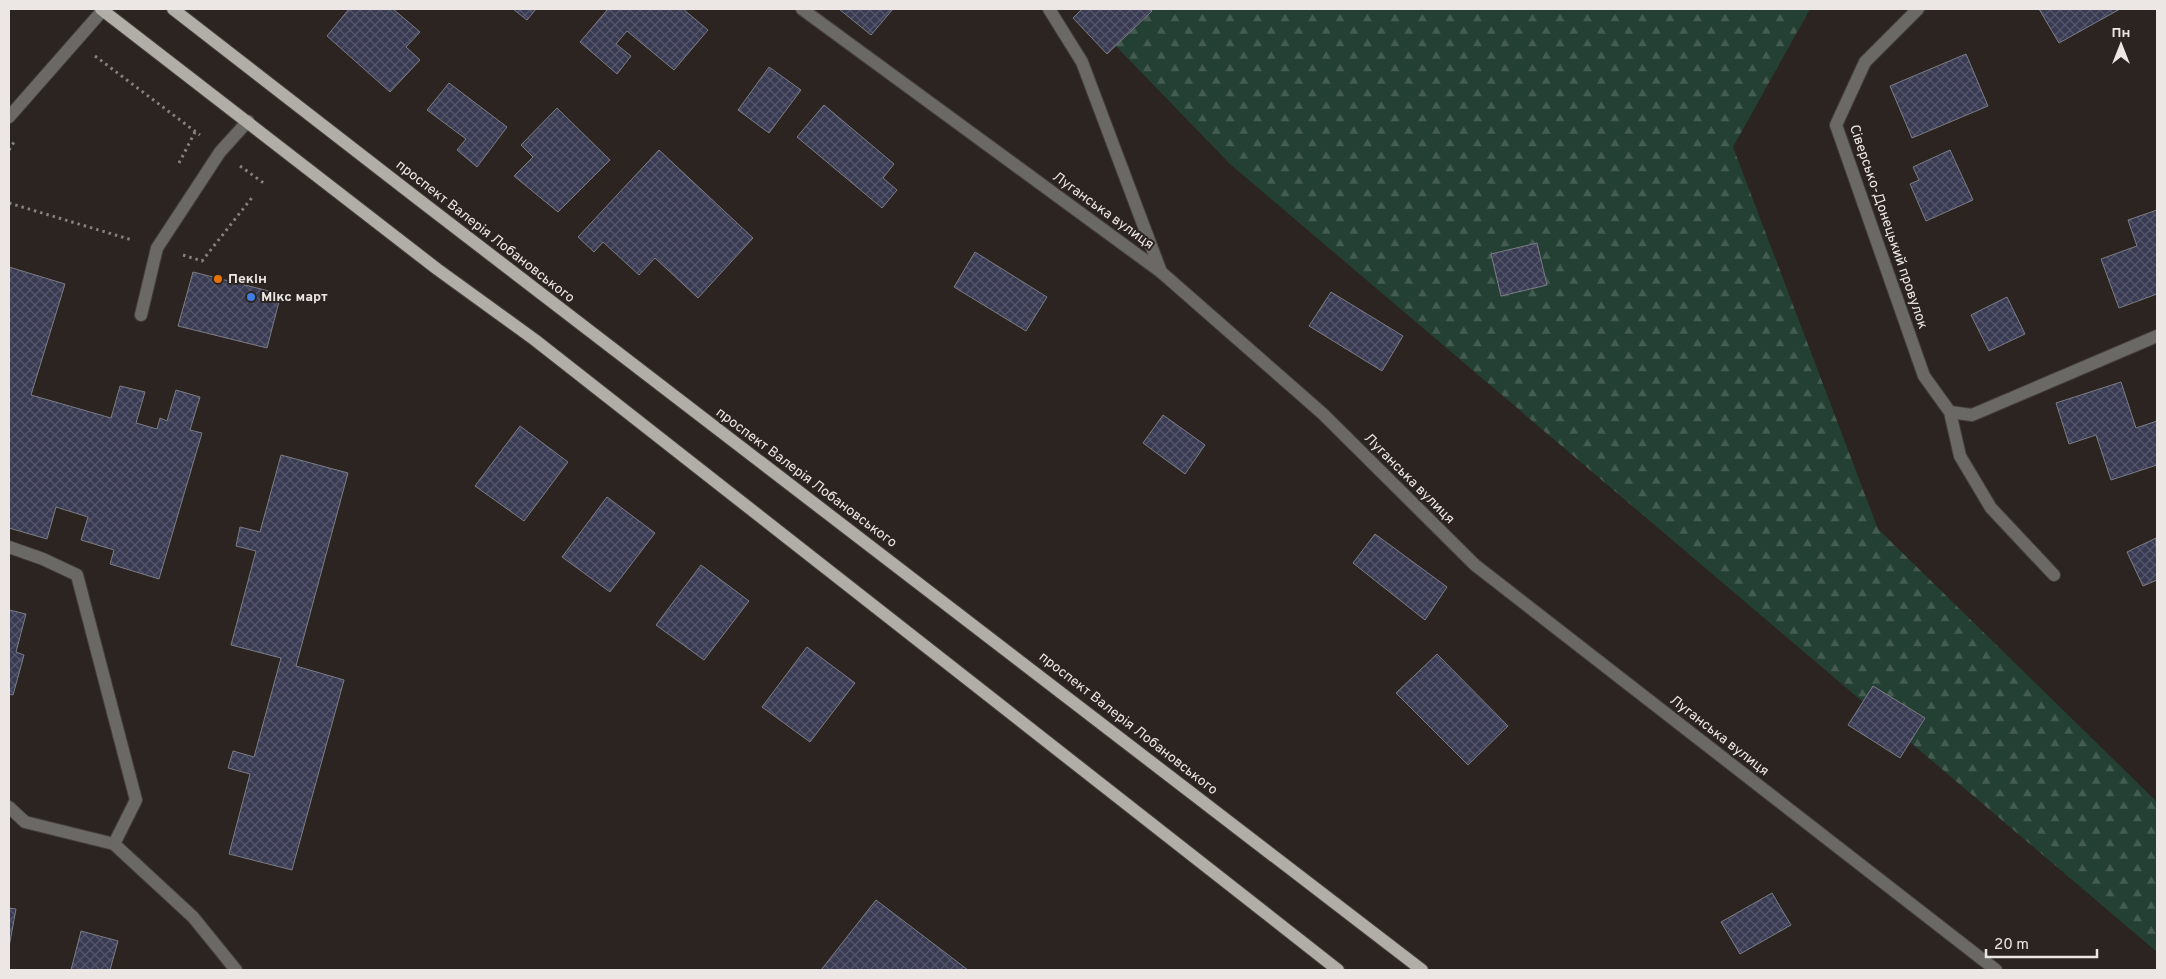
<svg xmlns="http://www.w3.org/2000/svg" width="2166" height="979" viewBox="0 0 2166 979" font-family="Overpass,sans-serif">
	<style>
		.forest { fill: url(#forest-firs) }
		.building { fill: url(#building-cross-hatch); stroke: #7c7c84 }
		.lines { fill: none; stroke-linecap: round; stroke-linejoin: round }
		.lane-casing { stroke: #463f3c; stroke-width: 14 }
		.street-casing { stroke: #463f3c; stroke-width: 14 }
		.primary-casing { stroke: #463f3c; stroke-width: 14 }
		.path { stroke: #87807e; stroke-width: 3; stroke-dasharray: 2.5 4; stroke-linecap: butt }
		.lane { stroke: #6b6966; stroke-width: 12 }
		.street { stroke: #6b6966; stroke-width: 12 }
		.primary { stroke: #b1ada7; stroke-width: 12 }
		.food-dot { fill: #e8710a; stroke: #2b2421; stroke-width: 2 }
		.shop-dot { fill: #3f7fe0; stroke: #2b2421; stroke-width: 2 }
		.labels { text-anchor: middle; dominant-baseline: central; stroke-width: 4; stroke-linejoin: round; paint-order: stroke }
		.street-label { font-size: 14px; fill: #ece7e5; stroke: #2b2421 }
		.poi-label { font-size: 14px; font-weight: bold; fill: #ece7e5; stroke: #2b2421; text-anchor: start }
	</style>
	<defs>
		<pattern id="forest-firs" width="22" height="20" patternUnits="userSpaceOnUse" patternTransform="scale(1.25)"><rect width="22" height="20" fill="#244034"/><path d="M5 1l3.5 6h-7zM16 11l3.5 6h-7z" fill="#445c51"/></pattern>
		<pattern id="building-cross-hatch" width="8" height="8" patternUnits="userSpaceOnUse" patternTransform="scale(1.25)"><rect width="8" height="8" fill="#393b53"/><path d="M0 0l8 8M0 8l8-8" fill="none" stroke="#56576c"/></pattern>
	</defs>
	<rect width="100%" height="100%" fill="#2b2421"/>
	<path class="forest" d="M1080,9H1810L1733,147L1878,529L2157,802V952L1230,164Z"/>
	<path class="building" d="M349,9H393L420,32L406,47L420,60L390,92L327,36Z
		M513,9H536L527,20Z
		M608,9H683L708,30L674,70L627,31L616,44L631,56L617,74L580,42Z
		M839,9H893L871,35Z
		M1082,9H1149L1152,11L1107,54L1073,18Z
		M2039,9H2120L2059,43Z
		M1966,54L1988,106L1912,138L1890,86Z
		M769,67L801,90L769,133L738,110Z
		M449,83L507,127L477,167L457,150L466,139L427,110Z
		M824,105L894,164L883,178L897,190L882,208L797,137Z
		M557,108L610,160L558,212L514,176L533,157L521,145Z
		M659,150L753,238L698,298L655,258L639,275L603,242L594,252L578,237Z
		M1950,150L1973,200L1926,221L1910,184L1919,180L1913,167Z
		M2157,210V294L2119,308L2101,259L2137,246L2128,220Z
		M1537,243L1547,285L1501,296L1491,254Z
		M975,252L1047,297L1026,331L954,287Z
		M9,267L65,284L31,395L111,418L120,386L145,392L136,423L157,429L160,418L167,421L176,390L200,397L190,430L202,433L159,579L110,564L114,550L81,540L88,517L56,507L47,539L9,528Z
		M193,272L281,294L267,348L178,326Z
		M1331,292L1403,336L1382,371L1309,326Z
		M2007,297L2025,334L1989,351L1971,315Z
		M2121,382L2136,428L2157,421V465L2111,480L2096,435L2069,444L2056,403Z
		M1163,415L1205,445L1185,474L1143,443Z
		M520,426L568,462L524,521L475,486Z
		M281,455L348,473L296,666L344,680L292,870L229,854L250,774L228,768L233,751L254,757L281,658L231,645L256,551L236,546L240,527L260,532Z
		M607,497L655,533L610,592L562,557Z
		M1375,534L1447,587L1425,620L1353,563Z
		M2156,538L2157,580L2143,586L2127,552Z
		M701,565L749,601L704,660L656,625Z
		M9,610L26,614L16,652L24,655L13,695L9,694Z
		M807,647L855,683L810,742L762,707Z
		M1437,654L1508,726L1468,765L1396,693Z
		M1873,686L1925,718L1900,758L1848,725Z
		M1772,893L1791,925L1740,954L1721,922Z
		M876,900L968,970H821Z
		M9,908L16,909L9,947Z
		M81,931L118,941L110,970H71Z"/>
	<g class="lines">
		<g class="lane-casing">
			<path id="lane" d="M1049,9L1082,62L1161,272
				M141,315L157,248L220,152L248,121"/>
		</g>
		<g class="street-casing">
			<path id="street" d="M802,9L1161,272L1323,414L1475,565L1996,970
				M1918,9L1865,62L1836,125L1924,376L1950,412L1972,415L2157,336
				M9,117L103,10
				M1950,412L1960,456L1991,508L2054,575
				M9,547L43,559L77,575L136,800L114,844
				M9,807L25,822L114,844L193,917L236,970"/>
		</g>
		<g class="primary-casing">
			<path id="primary" d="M101,9L437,269L535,340L1338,970
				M173,9C587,332 1006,648 1422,970"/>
		</g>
		<path class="path" d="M95,56L200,135
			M9,150L14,142
			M179,163L195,132
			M240,166L265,184
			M9,203L132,240
			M183,255L202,261L254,195"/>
		<use href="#lane" class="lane"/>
		<use href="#street" class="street"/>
		<use href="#primary" class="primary"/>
	</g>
	<circle class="food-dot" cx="218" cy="279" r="5"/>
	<circle class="shop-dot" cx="251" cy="297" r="5"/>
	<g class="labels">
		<g class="street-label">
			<text transform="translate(1103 211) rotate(36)">Луганська вулиця</text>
			<text transform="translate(1888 227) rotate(71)">Сіверсько-Донецький провулок</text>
			<text transform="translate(485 232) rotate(38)">проспект Валерія Лобановського</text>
			<text transform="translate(806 478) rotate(37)">проспект Валерія Лобановського</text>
			<text transform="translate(1409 479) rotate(45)">Луганська вулиця</text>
			<text transform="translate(1128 724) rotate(38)">проспект Валерія Лобановського</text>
			<text transform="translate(1719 736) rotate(38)">Луганська вулиця</text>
		</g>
		<g class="poi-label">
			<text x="228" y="279">Пекін</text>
			<text x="261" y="297">Мікс март</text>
		</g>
	</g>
	<rect width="2166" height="979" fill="none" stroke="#ece7e5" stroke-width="20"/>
	<g transform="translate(2121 45)" stroke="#2b2421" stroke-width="4" paint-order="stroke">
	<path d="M0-4L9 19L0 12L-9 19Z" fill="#ece7e5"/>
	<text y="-8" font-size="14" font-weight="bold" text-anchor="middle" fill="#ece7e5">Пн</text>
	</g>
	<path d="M1986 949v8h111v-8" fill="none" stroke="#ece7e5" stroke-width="2.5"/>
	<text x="1994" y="949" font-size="15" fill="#ece7e5" stroke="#2b2421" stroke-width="4" paint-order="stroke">20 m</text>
</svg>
